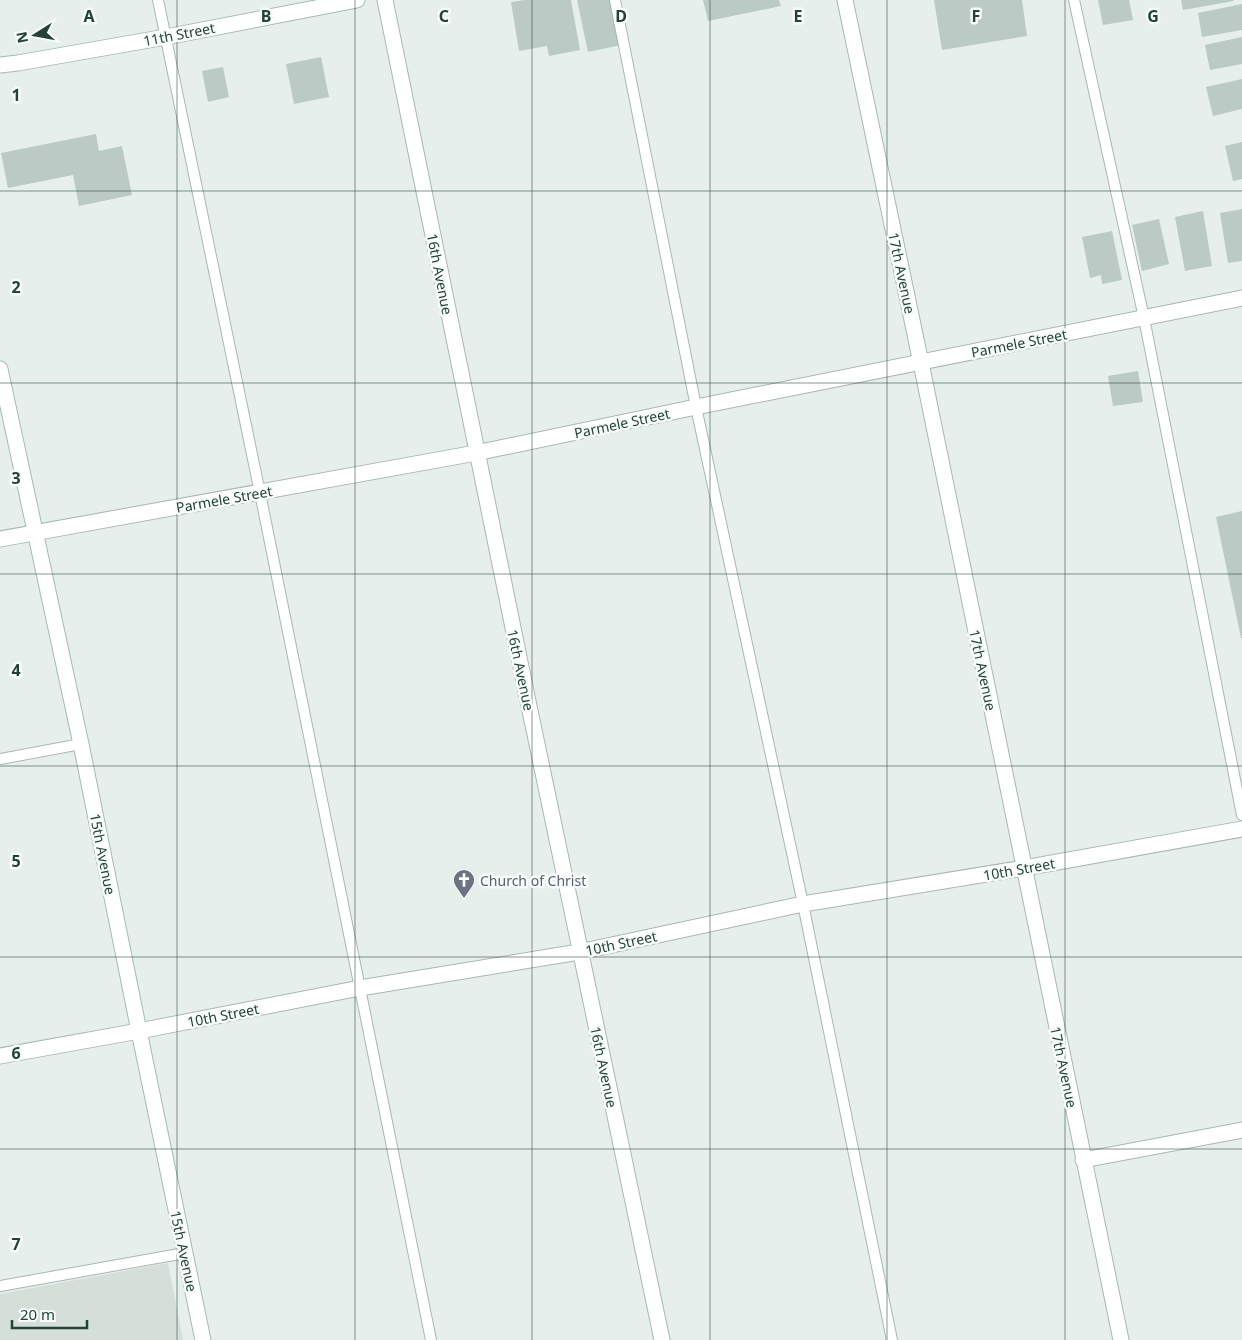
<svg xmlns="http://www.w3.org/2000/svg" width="1242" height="1340" viewBox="0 0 1242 1340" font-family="'Noto Sans',sans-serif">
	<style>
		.built { fill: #d4dfda }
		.building { fill: #bbcac4 }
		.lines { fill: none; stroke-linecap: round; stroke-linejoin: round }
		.lane-casing { stroke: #a8b8b2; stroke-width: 12 }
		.street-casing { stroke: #a8b8b2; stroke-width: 17 }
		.secondary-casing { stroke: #a4bbb3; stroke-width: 17 }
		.lane { stroke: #fff; stroke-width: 10 }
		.street { stroke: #fff; stroke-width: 15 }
		.secondary { stroke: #fff; stroke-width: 15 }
		.grid { fill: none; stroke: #24423a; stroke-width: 1; stroke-opacity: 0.55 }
		.labels { text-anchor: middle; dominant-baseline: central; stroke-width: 5; stroke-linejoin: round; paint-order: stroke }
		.street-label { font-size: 14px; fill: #24423a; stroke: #f7fbf9 }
		.worship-label { font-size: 14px; fill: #5b616d; stroke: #f7fbf9; text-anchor: start }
		.grid-label { font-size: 16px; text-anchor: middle; font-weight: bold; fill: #24423a; stroke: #f7fbf9; stroke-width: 5; stroke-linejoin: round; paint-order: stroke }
	</style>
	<rect width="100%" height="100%" fill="#e6efeb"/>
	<path class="built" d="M168,1263L183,1340H0V1294Z"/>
	<path class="building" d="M525,0H571L580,50L549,56L547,46L519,51L511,2Z
		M577,0H612L621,45L588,52Z
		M703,0H779L781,6L708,21Z
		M934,0H1022L1027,36L942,50Z
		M1098,0H1129L1133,20L1103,25Z
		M1181,0H1233L1234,1L1183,10Z
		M1242,4V30L1202,37L1198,13Z
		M1242,37V64L1210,70L1205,45Z
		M321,57L329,97L294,104L286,64Z
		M223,67L229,97L208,102L202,71Z
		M1242,79V109L1213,116L1206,87Z
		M96,134L99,151L122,146L132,195L79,206L73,175L8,188L1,153Z
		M1242,142V179L1233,181L1225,146Z
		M1242,209V261L1228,263L1220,213Z
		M1203,211L1212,266L1185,271L1175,217Z
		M1159,219L1169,264L1142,271L1132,225Z
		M1112,231L1122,280L1102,284L1101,275L1090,278L1082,237Z
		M1138,371L1143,402L1113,406L1108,376Z
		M1242,511V638H1241L1216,517Z"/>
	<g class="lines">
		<g class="lane-casing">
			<path id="lane" d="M158,0L260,493L431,1340
				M615,0L696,407L803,904L892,1340
				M1074,0L1144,318L1242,815
				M0,759L81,744
				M0,1286L185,1253"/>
		</g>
		<g class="street-casing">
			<path id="street" d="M385,0C475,447 567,894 662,1340
				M845,0L921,363L1121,1340
				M0,539L476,453L696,407L1242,298
				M0,1056L139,1031L360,988L579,952L803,904L1024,868L1242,829
				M1083,1160L1242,1130"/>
		</g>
		<g class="secondary-casing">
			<path id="secondary" d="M0,65L18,63L166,37L357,0
				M0,369L81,744L139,1031L203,1340"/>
		</g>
		<use href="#lane" class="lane"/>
		<use href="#street" class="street"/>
		<use href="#secondary" class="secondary"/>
	</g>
	<path class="grid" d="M177,0V1340M355,0V1340M532,0V1340M710,0V1340M887,0V1340M1065,0V1340M0,191H1242M0,383H1242M0,574H1242M0,766H1242M0,957H1242M0,1149H1242"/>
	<defs>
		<g id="church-pin" transform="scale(1.125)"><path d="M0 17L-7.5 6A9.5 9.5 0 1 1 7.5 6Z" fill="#6b7280" stroke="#f7fbf9"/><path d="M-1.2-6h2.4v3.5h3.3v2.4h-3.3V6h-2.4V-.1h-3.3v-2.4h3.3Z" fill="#fff"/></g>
	</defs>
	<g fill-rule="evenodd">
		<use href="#church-pin" x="464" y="880"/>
	</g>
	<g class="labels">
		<g class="street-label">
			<text transform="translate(179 34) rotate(-11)">11th Street</text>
			<text transform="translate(902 273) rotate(78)">17th Avenue</text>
			<text transform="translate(440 274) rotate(79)">16th Avenue</text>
			<text transform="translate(1019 343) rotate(-11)">Parmele Street</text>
			<text transform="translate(622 423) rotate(-12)">Parmele Street</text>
			<text transform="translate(224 499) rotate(-10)">Parmele Street</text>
			<text transform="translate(521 670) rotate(78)">16th Avenue</text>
			<text transform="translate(983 670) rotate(78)">17th Avenue</text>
			<text transform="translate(103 854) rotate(79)">15th Avenue</text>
			<text transform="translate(1019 869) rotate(-10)">10th Street</text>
			<text transform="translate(621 943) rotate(-12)">10th Street</text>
			<text transform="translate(223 1015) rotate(-11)">10th Street</text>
			<text transform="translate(604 1067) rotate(78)">16th Avenue</text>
			<text transform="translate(1064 1067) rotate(78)">17th Avenue</text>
			<text transform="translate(184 1251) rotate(78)">15th Avenue</text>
		</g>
		<g class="worship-label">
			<text x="480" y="880">Church of Christ</text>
		</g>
	</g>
	<g class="grid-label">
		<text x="89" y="22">A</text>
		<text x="266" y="22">B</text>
		<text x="444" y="22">C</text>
		<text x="621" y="22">D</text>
		<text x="798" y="22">E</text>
		<text x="976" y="22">F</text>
		<text x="1153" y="22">G</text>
		<text x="16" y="101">1</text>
		<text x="16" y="293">2</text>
		<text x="16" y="484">3</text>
		<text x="16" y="676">4</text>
		<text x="16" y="867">5</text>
		<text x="16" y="1059">6</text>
		<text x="16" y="1250">7</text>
	</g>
	<g transform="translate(35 35) rotate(259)" stroke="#f7fbf9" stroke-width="4" paint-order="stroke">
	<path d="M0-4L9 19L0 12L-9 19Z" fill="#24423a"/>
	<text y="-8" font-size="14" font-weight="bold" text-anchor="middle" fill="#24423a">N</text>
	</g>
	<path d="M12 1320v8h75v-8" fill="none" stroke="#24423a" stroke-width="2.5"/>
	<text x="20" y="1320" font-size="15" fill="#24423a" stroke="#f7fbf9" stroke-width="4" paint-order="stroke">20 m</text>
</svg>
